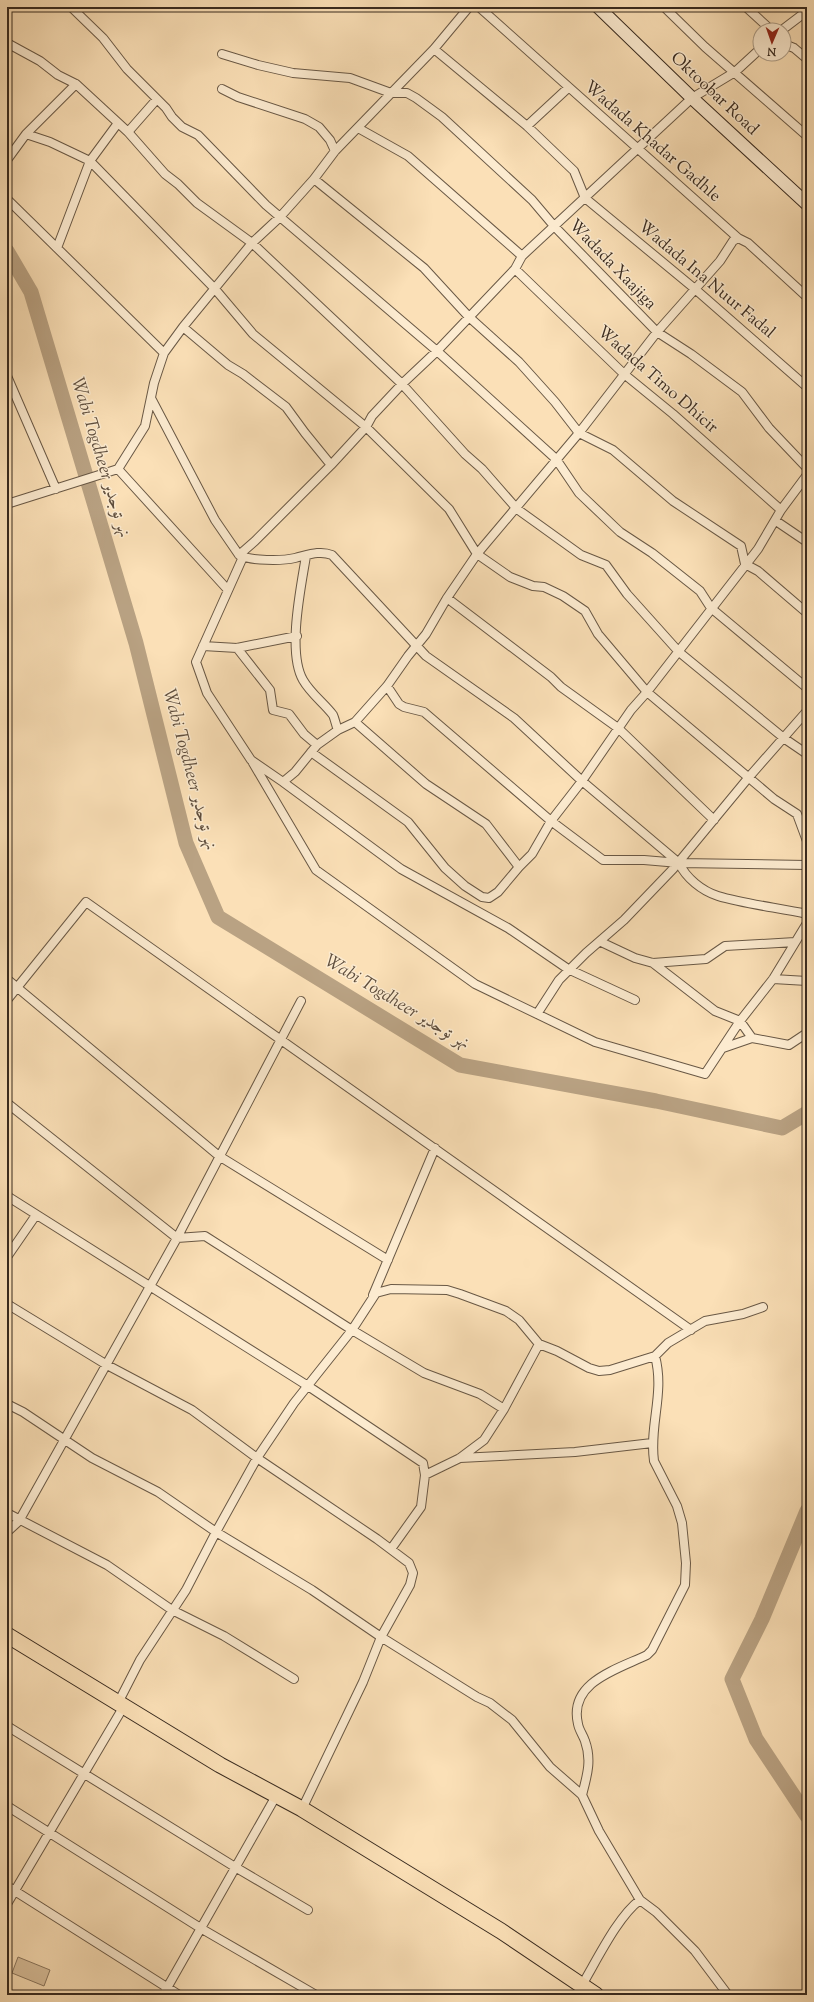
<svg xmlns="http://www.w3.org/2000/svg" width="814" height="2002" viewBox="0 0 814 2002" font-family="'Sorts Mill Goudy',Amiri,serif">
	<style>
		.green { fill: #dac19d; stroke: #89765e }
		.lines { fill: none; stroke-linecap: round; stroke-linejoin: round }
		.river { stroke: #b9a283; stroke-width: 15 }
		.street-casing { stroke: #695845; stroke-width: 10 }
		.secondary-casing { stroke: #382a1f; stroke-width: 14 }
		.highway-casing { stroke: #382a1f; stroke-width: 17 }
		.street { stroke: #fcebd0; stroke-width: 8 }
		.secondary { stroke: #fcebd0; stroke-width: 12 }
		.highway { stroke: #fbe0b7; stroke-width: 15 }
		.labels { text-anchor: middle; dominant-baseline: central; stroke-width: 3; stroke-linejoin: round; paint-order: stroke }
		.street-label { font-size: 17px; fill: #382a1f; stroke: #fcebd0 }
		.water-label { font-size: 18px; font-style: italic; fill: #5f4e3d; stroke: #fcebd0 }
	</style>
	<rect width="100%" height="100%" fill="#fbe0b7"/>
	<filter id="stains"><feTurbulence type="fractalNoise" baseFrequency=".005" numOctaves="4"/><feColorMatrix values="0 0 0 0 .2 0 0 0 0 .09 0 0 0 0 .02 0 0 0 .5 -.17"/></filter>
	<radialGradient id="worn" r=".72"><stop offset=".6" stop-color="#630" stop-opacity="0"/><stop offset="1" stop-color="#630" stop-opacity=".3"/></radialGradient>
	<path class="green" d="M18,1957L50,1970L44,1986L12,1973Z"/>
	<g class="lines">
		<path class="river" d="M7,251L31,292L136,643L186,843L218,917L460,1065L656,1101L782,1128L807,1113
			M807,1511L762,1619L732,1679L756,1739L807,1816"/>
		<g class="street-casing">
			<path id="street" d="M71,7L103,38L127,69L166,108L172,117L182,127L198,135L266,205L437,351L556,459L579,493L620,532L652,553L700,591L711,608L807,688
				M479,7L738,238L748,243L807,297
				M664,7L705,47L807,136
				M746,7L771,30
				M782,30L807,11
				M7,43L40,61L58,75L76,84L128,132L165,174L178,184L197,203L252,243L402,384L465,454L482,469L517,509L581,555L606,565L627,594L679,652L785,739L807,754
				M784,44L794,48L807,59
				M434,49L527,126L574,171L585,198L695,289L807,387
				M222,54L258,65L293,73L350,78L391,93H407L416,98L442,117L532,200L554,226L657,332L691,354L742,392L769,428L807,468
				M222,89L238,97L305,119L319,127L330,140L335,151
				M527,126L568,88
				M358,128L408,156L522,256
				M128,132L157,99
				M26,134L50,142L90,161L215,289L253,334L366,427L449,509L477,554L510,577L533,586L544,587L563,596L585,611L598,634L647,692L774,799L797,814L807,841
				M7,160L26,134L76,84
				M314,179L424,268L469,317L519,362L555,402L579,433L613,450L673,501L741,546L745,564L758,571L807,613
				M7,199L164,353
				M57,248L90,161L118,123
				M515,269L624,374L673,414L781,510
				M183,327L228,365L243,374L286,407L305,433L331,465
				M7,376L56,489
				M151,398L215,520L239,555L255,541L331,465L366,427L372,416L402,384L437,351L515,269L522,256L692,98L735,72L760,49
				M118,469L145,426L154,383L164,353L183,327L252,243L280,217L314,179L335,151L434,49L469,7
				M118,469L228,590
				M7,504L118,469
				M776,521L807,542
				M239,555C251,561 282,561 295,558C308,555 320,550 332,555L426,656L514,718L582,781L679,863C686,878 702,891 718,896C744,904 780,908 807,914
				M306,556C301,587 287,652 303,680C311,694 324,703 333,715C335,719 336,726 338,730
				M243,557L196,662L207,693L251,760L283,782L295,772L317,745L338,730L355,722L387,686L408,656L426,634L447,598L477,554L579,433L657,332L720,261L733,241L738,238
				M447,598L551,677L561,687L618,728L714,820
				M203,646L237,648L297,636
				M237,648L270,690L273,710L289,714L304,734L317,745
				M387,686L399,704L404,707L424,712L551,821L603,860H644L679,863L807,865
				M355,722L426,784L486,824L519,867
				M311,752L408,822L445,868L465,886L482,897L489,898L498,892L519,867L532,854L551,821L582,781L631,710L647,692L758,549L781,510L807,475
				M253,763L316,870L475,984L595,1042L705,1074L740,1021L773,979L807,923
				M283,782L401,869L508,928L568,969L635,1000
				M601,942L635,958L653,963L706,959L725,946L795,942
				M653,963L715,1011L740,1021L752,1038
				M7,979L219,1156L388,1260
				M773,979L807,981
				M7,1000L86,902L691,1330
				M537,1014L559,980L586,953L624,920L673,869L749,777L807,711
				M723,1048L752,1038L789,1045L807,1033
				M7,1103L177,1238L301,1001
				M7,1196L308,1386L423,1463L425,1475L421,1507L391,1549
				M7,1257L36,1215
				M373,1295L435,1148
				M7,1304L107,1365L192,1410L257,1458L377,1539L409,1563L413,1573L410,1585L381,1637L477,1697L490,1703L512,1720L550,1767L582,1795L599,1831L640,1900L656,1912L695,1951L728,1995
				M7,1404L23,1412L92,1458L158,1492L216,1532L257,1458L294,1403L352,1330L424,1373L480,1394L504,1409
				M460,1458L575,1452L652,1443
				M425,1475L460,1458L484,1440L504,1409L539,1344
				M7,1513L107,1565L172,1610L224,1636L294,1679
				M7,1532L19,1521L177,1238L205,1236L352,1330L376,1293L391,1289L447,1290L460,1294L506,1311L519,1320L539,1344L557,1351L589,1368L599,1371L610,1370L655,1356L668,1343L705,1321L743,1314L763,1307
				M118,1703L140,1660L186,1590L216,1532L312,1590L381,1637L363,1682L302,1809
				M7,1726L235,1867L308,1910
				M582,1795C587,1776 592,1760 585,1741C583,1735 579,1730 578,1724C568,1682 618,1669 647,1655L652,1650L685,1585L686,1563L682,1523L677,1506L654,1461C649,1425 665,1393 655,1356
				M7,1806L202,1929L316,1995
				M7,1886L179,1995
				M7,1904L124,1706
				M582,1985C597,1960 618,1916 640,1900
				M163,1995L276,1796"/>
		</g>
		<g class="secondary-casing">
			<path id="secondary" d="M598,7L692,98L807,204"/>
		</g>
		<g class="highway-casing">
			<path id="highway" d="M7,1635L220,1765L302,1809L501,1931L596,1995"/>
		</g>
		<use href="#street" class="street"/>
		<use href="#secondary" class="secondary"/>
		<use href="#highway" class="highway"/>
	</g>
	<g class="labels">
		<g class="street-label">
			<text transform="translate(714 94) rotate(43)">Oktoobar Road</text>
			<text transform="translate(652 142) rotate(41)">Wadada Khadar Gadhle</text>
			<text transform="translate(612 265) rotate(46)">Wadada Xaajiga</text>
			<text transform="translate(706 280) rotate(40)">Wadada Ina Nuur Fadal</text>
			<text transform="translate(657 380) rotate(41)">Wadada Timo Dhicir</text>
		</g>
		<g class="water-label">
			<text transform="translate(100 458) rotate(73)">Wabi Togdheer نهر توجدير</text>
			<text transform="translate(189 770) rotate(75)">Wabi Togdheer نهر توجدير</text>
			<text transform="translate(397 1003) rotate(31)">Wabi Togdheer نهر توجدير</text>
		</g>
	</g>
	<rect width="814" height="2002" fill="none" stroke="#fbe0b7" stroke-width="24"/>
	<rect x="8" y="8" width="798" height="1986" fill="none" stroke="#382a1f" stroke-width="2"/>
	<rect x="12" y="12" width="790" height="1978" fill="none" stroke="#382a1f"/>
	<g transform="translate(772 42) rotate(182)"><circle r="19" fill="#fcebd0" stroke="#ae9e89"/>
	<path d="M0-3L7 15L0 10L-7 15Z" fill="#8f2418"/>
	<text y="-6" font-size="11" font-weight="bold" text-anchor="middle" fill="#382a1f">N</text>
	</g>
	<rect width="100%" height="100%" filter="url(#stains)"/>
	<rect width="100%" height="100%" fill="url(#worn)"/>
</svg>
